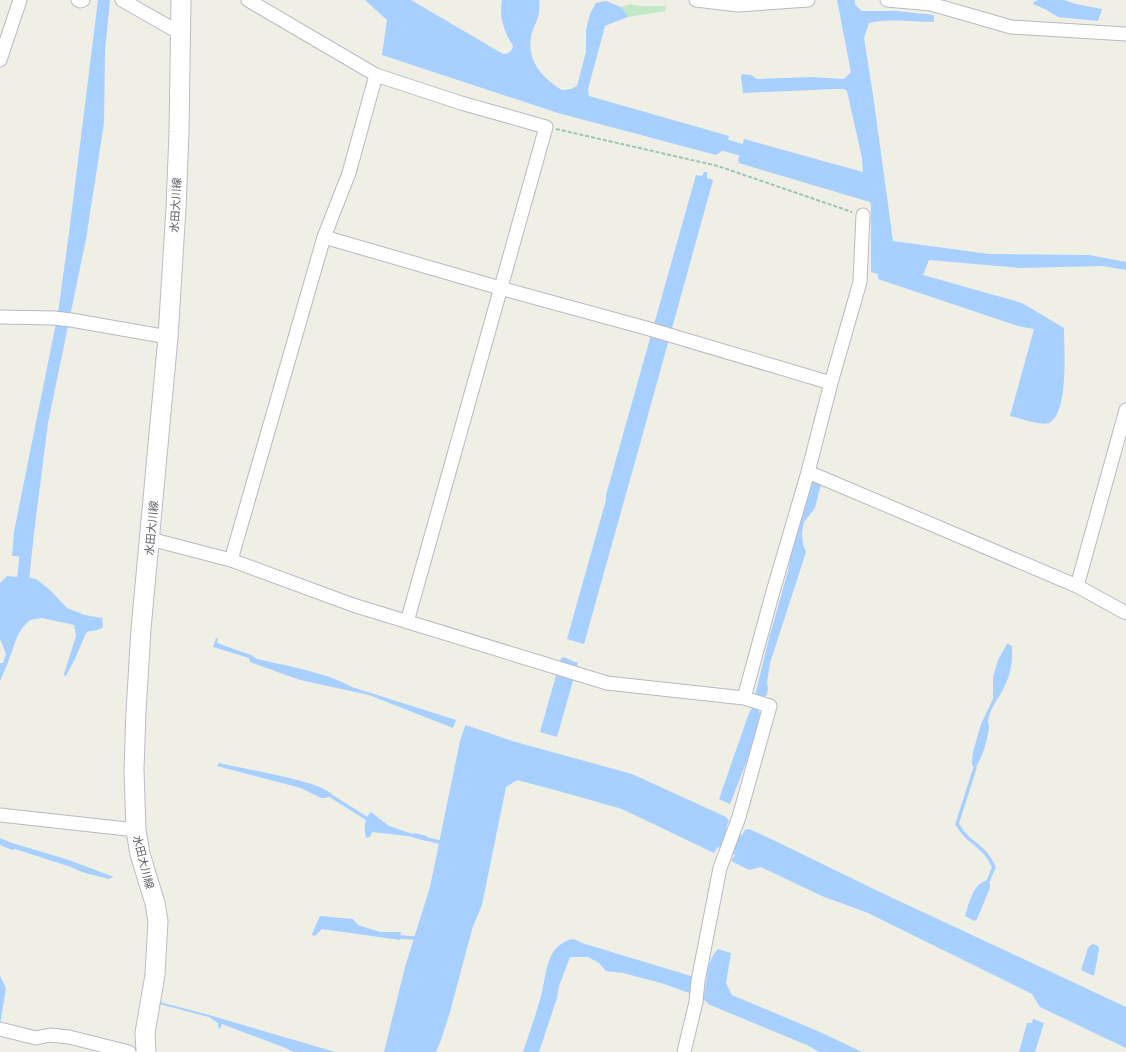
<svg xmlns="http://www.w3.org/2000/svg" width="1126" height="1052" viewBox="0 0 1126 1052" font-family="'Golos Text','Noto Sans JP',sans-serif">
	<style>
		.green { fill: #c2e8c6 }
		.water { fill: #a7cfff }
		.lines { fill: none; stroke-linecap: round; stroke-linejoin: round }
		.stream { stroke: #a7cfff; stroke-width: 3.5 }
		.canal { stroke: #a7cfff; stroke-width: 12 }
		.minor-casing { stroke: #b8bac0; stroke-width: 15 }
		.secondary-casing { stroke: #bbbdc4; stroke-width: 21 }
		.path { stroke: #99c7ab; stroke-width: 2; stroke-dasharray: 4 2; stroke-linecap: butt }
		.minor { stroke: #fff; stroke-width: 13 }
		.secondary { stroke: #fff; stroke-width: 19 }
		.labels { text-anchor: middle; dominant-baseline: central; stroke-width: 3; stroke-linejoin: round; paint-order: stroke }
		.street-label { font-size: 11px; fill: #5d6067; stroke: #fff }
	</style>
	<rect width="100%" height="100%" fill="#f0efe6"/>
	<path class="green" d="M630,4L639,6H666L665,11L628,17L621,7Z"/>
	<path class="water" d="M98,0H110L105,51L104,123L86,239L48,423L31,557L12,556L14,532L58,313L69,233Z
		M365,0H411L503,54C508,54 512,52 513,46C504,32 499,17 502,0H539C540,11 539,17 534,27C533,30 532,33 531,36C527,61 542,78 562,90L571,89L577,86L586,52V30L590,14L596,3L606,1L621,7L628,17L617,21L605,26L588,89L589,96L729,136L725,149L716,155L558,113L382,55L387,20Z
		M837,0H855V5L862,11H897L934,15V22C912,22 891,18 869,23L864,38L873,95L893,241L989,254L1089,255L1126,262V270L1102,266L1020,268L929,260L923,275L1022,303L1064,328C1064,347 1069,414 1049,423C1040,426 1020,418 1010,416L1034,329L1018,326L878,279V274L871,272V205L870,202L742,164L739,163L738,160L744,139L863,172L862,158L847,91L844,89H836L743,93L741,77L742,74L751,75L757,79L812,77L844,79L851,72Z
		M1038,0H1064L1076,4L1102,9L1098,21L1058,17L1045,9L1033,4L1034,2Z
		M704,172H707V178L713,180L645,426L584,644L567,639L606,500V495L696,175L702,176Z
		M813,481H822L815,508L804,522L802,533L803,544L806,552L770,663L767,683L768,688L767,695L761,698L758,709L760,714L750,753L730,804L719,799L749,713L752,708L769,638L788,571L792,549Z
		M23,564L29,565L27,577L36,579L50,590L67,608L85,615L102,618L103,627C98,632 91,629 86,633L75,659L66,676L64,675V674L76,636L74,625L42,618L30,620L22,628L17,637L7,665L0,681V663H3L6,654L0,639V583L7,576L20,577Z
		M216,638L218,639L217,643L251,655L257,659C287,666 325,672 352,687L456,720L453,728L369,695L300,680L250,662L249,658L213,647Z
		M1007,644H1009L1012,646C1013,665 1010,677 1001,693C996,701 989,712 988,721C988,723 989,725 989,727C988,739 982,759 975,768L972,765V761L973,752L981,724L993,699V677L998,660Z
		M563,657L578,663L557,737L540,732L561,658Z
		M466,725L512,741L632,774L726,817L729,821L726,828L742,835L745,830L749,829L767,837L882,893L1126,1007V1048L1040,1007L1032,994L868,913L822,896L761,867L749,870L731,861L735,855L718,847L714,853L622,809L555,790L517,780L506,787L482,905L473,926L450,1012L441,1040L436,1052H384L405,967L430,887L460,741L465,726Z
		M219,763C247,769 274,774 301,781C311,784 323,787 332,794L331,796L325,798H321L301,788L217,766Z
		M371,812L389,826L413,834L414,833L427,836L428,838L426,841L408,836L372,832L370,837L366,838C364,829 364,819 371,812Z
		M0,838L12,843L69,860L114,877L108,879C96,875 83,874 71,867L15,849L12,850L0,845Z
		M985,881H988L990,884V888L977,919L974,921L965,916C969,904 972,886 985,881Z
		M320,916L353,919L358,925L380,932H401L400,940L322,929L316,935L313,936L312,934Z
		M574,939L582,943L694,977L692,994L661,983L623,973L606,971L599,963L588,957H570L559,986L557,998L539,1052H523C529,1033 536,1015 541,996C545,982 545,964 554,951C560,944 565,940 574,939Z
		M1093,944L1098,946L1099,949L1094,976L1081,970L1088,948L1091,945Z
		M718,949L731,953L726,983L732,995L820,1032L862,1052H819L807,1045L710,1005L703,999C708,982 705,962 718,949Z
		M0,976L6,988L0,1025Z
		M160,1002L209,1015L335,1052H294L289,1050L288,1049L222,1024L220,1029L218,1027V1023L209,1017L159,1004Z
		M1033,1019L1044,1023L1035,1052H1019L1027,1023H1032Z"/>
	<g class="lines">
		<path class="stream" d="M975,768L957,824C960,829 963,833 967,837C979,848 986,850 994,867L988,881
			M331,796L366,818
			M427,839L439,842
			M400,937L414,938"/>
		<path class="canal" d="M711,141L755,154
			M23,581L27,541"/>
		<g class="minor-casing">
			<path id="minor" d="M78,0L80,1L83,0
				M122,0L180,33
				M248,0L376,75L461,103L546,127L407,622
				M696,0L738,5L808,0
				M887,0L931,4L1011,27L1126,34
				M0,60L20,0
				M324,237L500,288L646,328L831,383
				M0,317L54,318L71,320L168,337
				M808,472L1077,586L1126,613
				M150,539L231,560L353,605L607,683L744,698L770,706L739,817L720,868L698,981L696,1002L684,1052
				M231,560L324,237L349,173L376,75
				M1077,586L1126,410
				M744,698L772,595L808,472L831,383L860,282L863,215
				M0,815L136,830
				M0,1029L36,1038L50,1035L69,1037L129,1052"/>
		</g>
		<g class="secondary-casing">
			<path id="secondary" d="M146,1052L145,1033L155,975L158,921L155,903L140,854L136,830L134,769L136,712L141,629L168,337L176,208L179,132L181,0"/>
		</g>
		<path class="path" d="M556,129L718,166L852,212"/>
		<use href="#minor" class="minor"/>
		<use href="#secondary" class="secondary"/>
	</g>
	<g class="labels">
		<g class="street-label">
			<text transform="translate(175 205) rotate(-87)">水田大川線</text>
			<text transform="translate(151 528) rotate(-85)">水田大川線</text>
			<text transform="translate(144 862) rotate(76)">水田大川線</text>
		</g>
	</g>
</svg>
